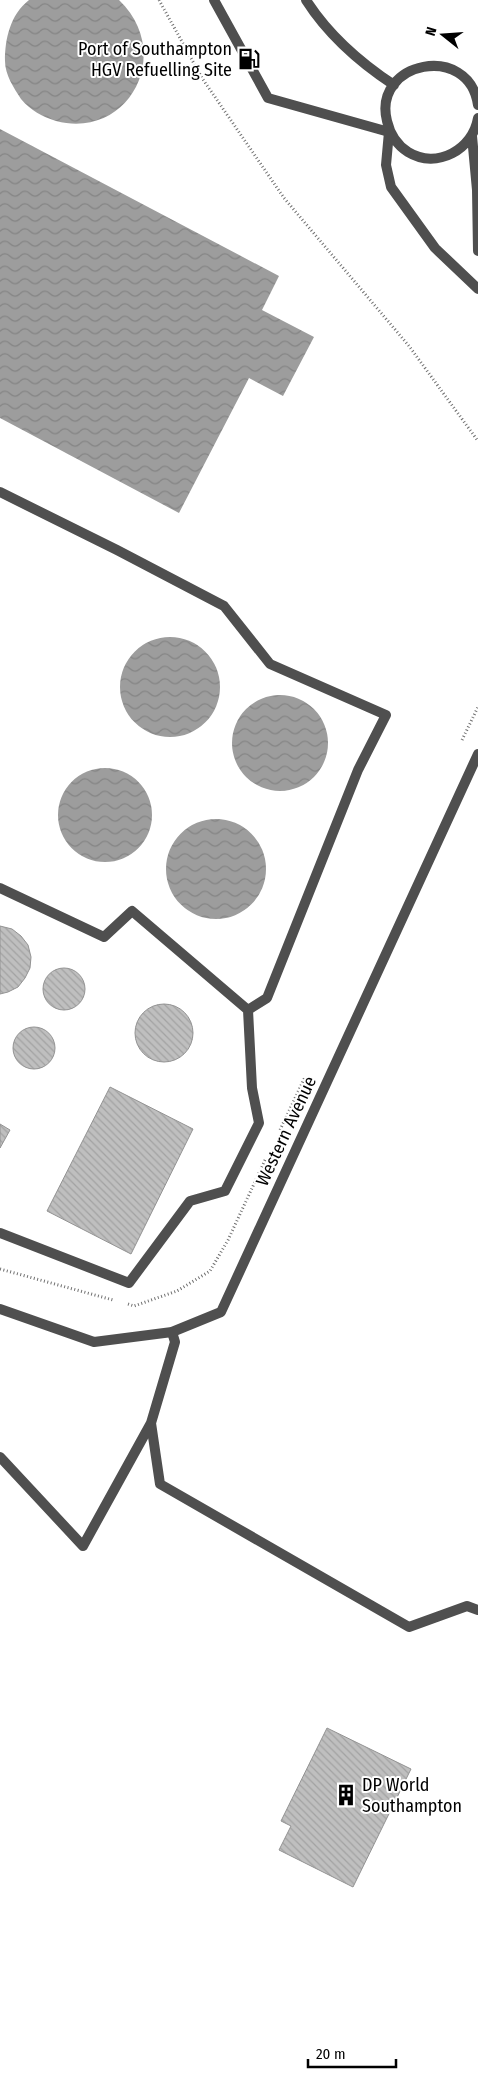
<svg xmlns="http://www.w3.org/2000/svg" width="478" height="2079" viewBox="0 0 478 2079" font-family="'Fira Sans Condensed',sans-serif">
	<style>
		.water { fill: url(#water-waves) }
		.building { fill: url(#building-back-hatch); stroke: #939393 }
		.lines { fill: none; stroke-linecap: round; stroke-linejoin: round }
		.path { stroke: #717171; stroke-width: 3; stroke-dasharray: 1 2.5; stroke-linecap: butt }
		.lane { stroke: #4f4f4f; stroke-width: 10 }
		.street { stroke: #4f4f4f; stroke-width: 10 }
		.labels { text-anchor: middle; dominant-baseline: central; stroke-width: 4; stroke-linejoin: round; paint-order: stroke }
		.poi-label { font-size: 18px; fill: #000; stroke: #fff; text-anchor: end }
		.street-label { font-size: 18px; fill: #000; stroke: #fff }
	</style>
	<defs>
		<pattern id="water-waves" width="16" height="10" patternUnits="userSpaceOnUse" patternTransform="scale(1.25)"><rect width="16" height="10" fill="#9d9d9d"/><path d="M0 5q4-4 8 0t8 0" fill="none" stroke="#858585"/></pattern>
		<pattern id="building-back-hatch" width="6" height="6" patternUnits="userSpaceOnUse" patternTransform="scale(1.25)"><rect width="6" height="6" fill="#bfbfbf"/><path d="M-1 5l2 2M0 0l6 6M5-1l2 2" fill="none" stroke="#a2a2a2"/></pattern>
	</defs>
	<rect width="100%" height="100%" fill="#fff"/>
	<path class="water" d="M29,0H119C174,52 130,140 56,121C43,117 30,110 21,99C14,88 5,75 5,61C5,39 10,15 29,0Z
		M0,129L279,276L262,310L314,337L283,396L249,378L179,513L0,418Z
		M120 687a50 50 0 1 1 100 0a50 50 0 1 1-100 0Z
		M232 743a48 48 0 1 1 96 0a48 48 0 1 1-96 0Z
		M58 815a47 47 0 1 1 94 0a47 47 0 1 1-94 0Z
		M166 869a50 50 0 1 1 100 0a50 50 0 1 1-100 0Z"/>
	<path class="building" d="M0,926L12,929L21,936L28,945L31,957L30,968L25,978L18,987L8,992L0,994Z
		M43 989a21 21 0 1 1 42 0a21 21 0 1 1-42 0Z
		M135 1033a29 29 0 1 1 58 0a29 29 0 1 1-58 0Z
		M13 1048a21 21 0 1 1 42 0a21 21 0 1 1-42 0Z
		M110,1087L193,1129L131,1254L47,1211Z
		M0,1124L10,1130L0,1148Z
		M327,1728L411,1769L353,1887L279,1850L291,1826L281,1821Z"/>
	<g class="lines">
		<path class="path" d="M159,0L202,78L284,198L409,346L478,441
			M462,740L478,707
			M280,1130L305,1077
			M0,1269L113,1300
			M128,1304L134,1306L177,1291L210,1271L228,1240L266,1158"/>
		<path class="lane" d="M214,0L268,98L389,132
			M0,492L117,550L224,606L270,664L386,715L358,770L267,998L248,1010
			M0,888L104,937L132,911L248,1010L252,1088L259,1123L225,1191L190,1201L129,1283L0,1233
			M151,1423L160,1484L409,1627L467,1606L478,1610
			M0,1457L83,1546L151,1423L175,1342L172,1332"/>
		<path class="street" d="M306,0C329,36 359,62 394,85
			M478,105C469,42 372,61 387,121C390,134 397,145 408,152C437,170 473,149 478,118
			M389,132L386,165L391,187L435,248L478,289
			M472,136L477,190L478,251
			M0,1309L94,1342L172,1332L221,1312L478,754"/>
	</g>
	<defs>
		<g id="fuel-bare" transform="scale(1.725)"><path d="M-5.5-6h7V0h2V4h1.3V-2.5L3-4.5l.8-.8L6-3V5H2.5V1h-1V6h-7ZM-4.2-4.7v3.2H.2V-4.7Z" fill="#000" stroke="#fff" stroke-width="2.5" paint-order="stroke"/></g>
		<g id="building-bare" transform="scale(1.725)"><path d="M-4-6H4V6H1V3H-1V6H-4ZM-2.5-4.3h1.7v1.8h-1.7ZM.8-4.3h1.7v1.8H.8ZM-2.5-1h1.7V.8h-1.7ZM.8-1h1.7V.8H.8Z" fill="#000" stroke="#fff" stroke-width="2.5" paint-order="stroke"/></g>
	</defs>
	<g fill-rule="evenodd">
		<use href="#fuel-bare" x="249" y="59"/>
		<use href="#building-bare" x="346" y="1795"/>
	</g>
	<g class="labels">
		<g class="poi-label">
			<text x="232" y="49">Port of Southampton<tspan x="232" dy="21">HGV Refuelling Site</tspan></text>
			<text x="362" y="1785" text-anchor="start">DP World<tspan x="362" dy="21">Southampton</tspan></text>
		</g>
		<g class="street-label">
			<text transform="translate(286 1131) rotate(-65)">Western Avenue</text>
		</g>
	</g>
	<g transform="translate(443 35) rotate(287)" stroke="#ffffff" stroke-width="4" paint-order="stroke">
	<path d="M0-4L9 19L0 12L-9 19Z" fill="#000000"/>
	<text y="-8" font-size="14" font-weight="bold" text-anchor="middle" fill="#000000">N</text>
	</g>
	<path d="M308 2059v8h88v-8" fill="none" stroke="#000000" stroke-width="2.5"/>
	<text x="316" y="2059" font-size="15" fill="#000000" stroke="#ffffff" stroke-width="4" paint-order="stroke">20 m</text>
</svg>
